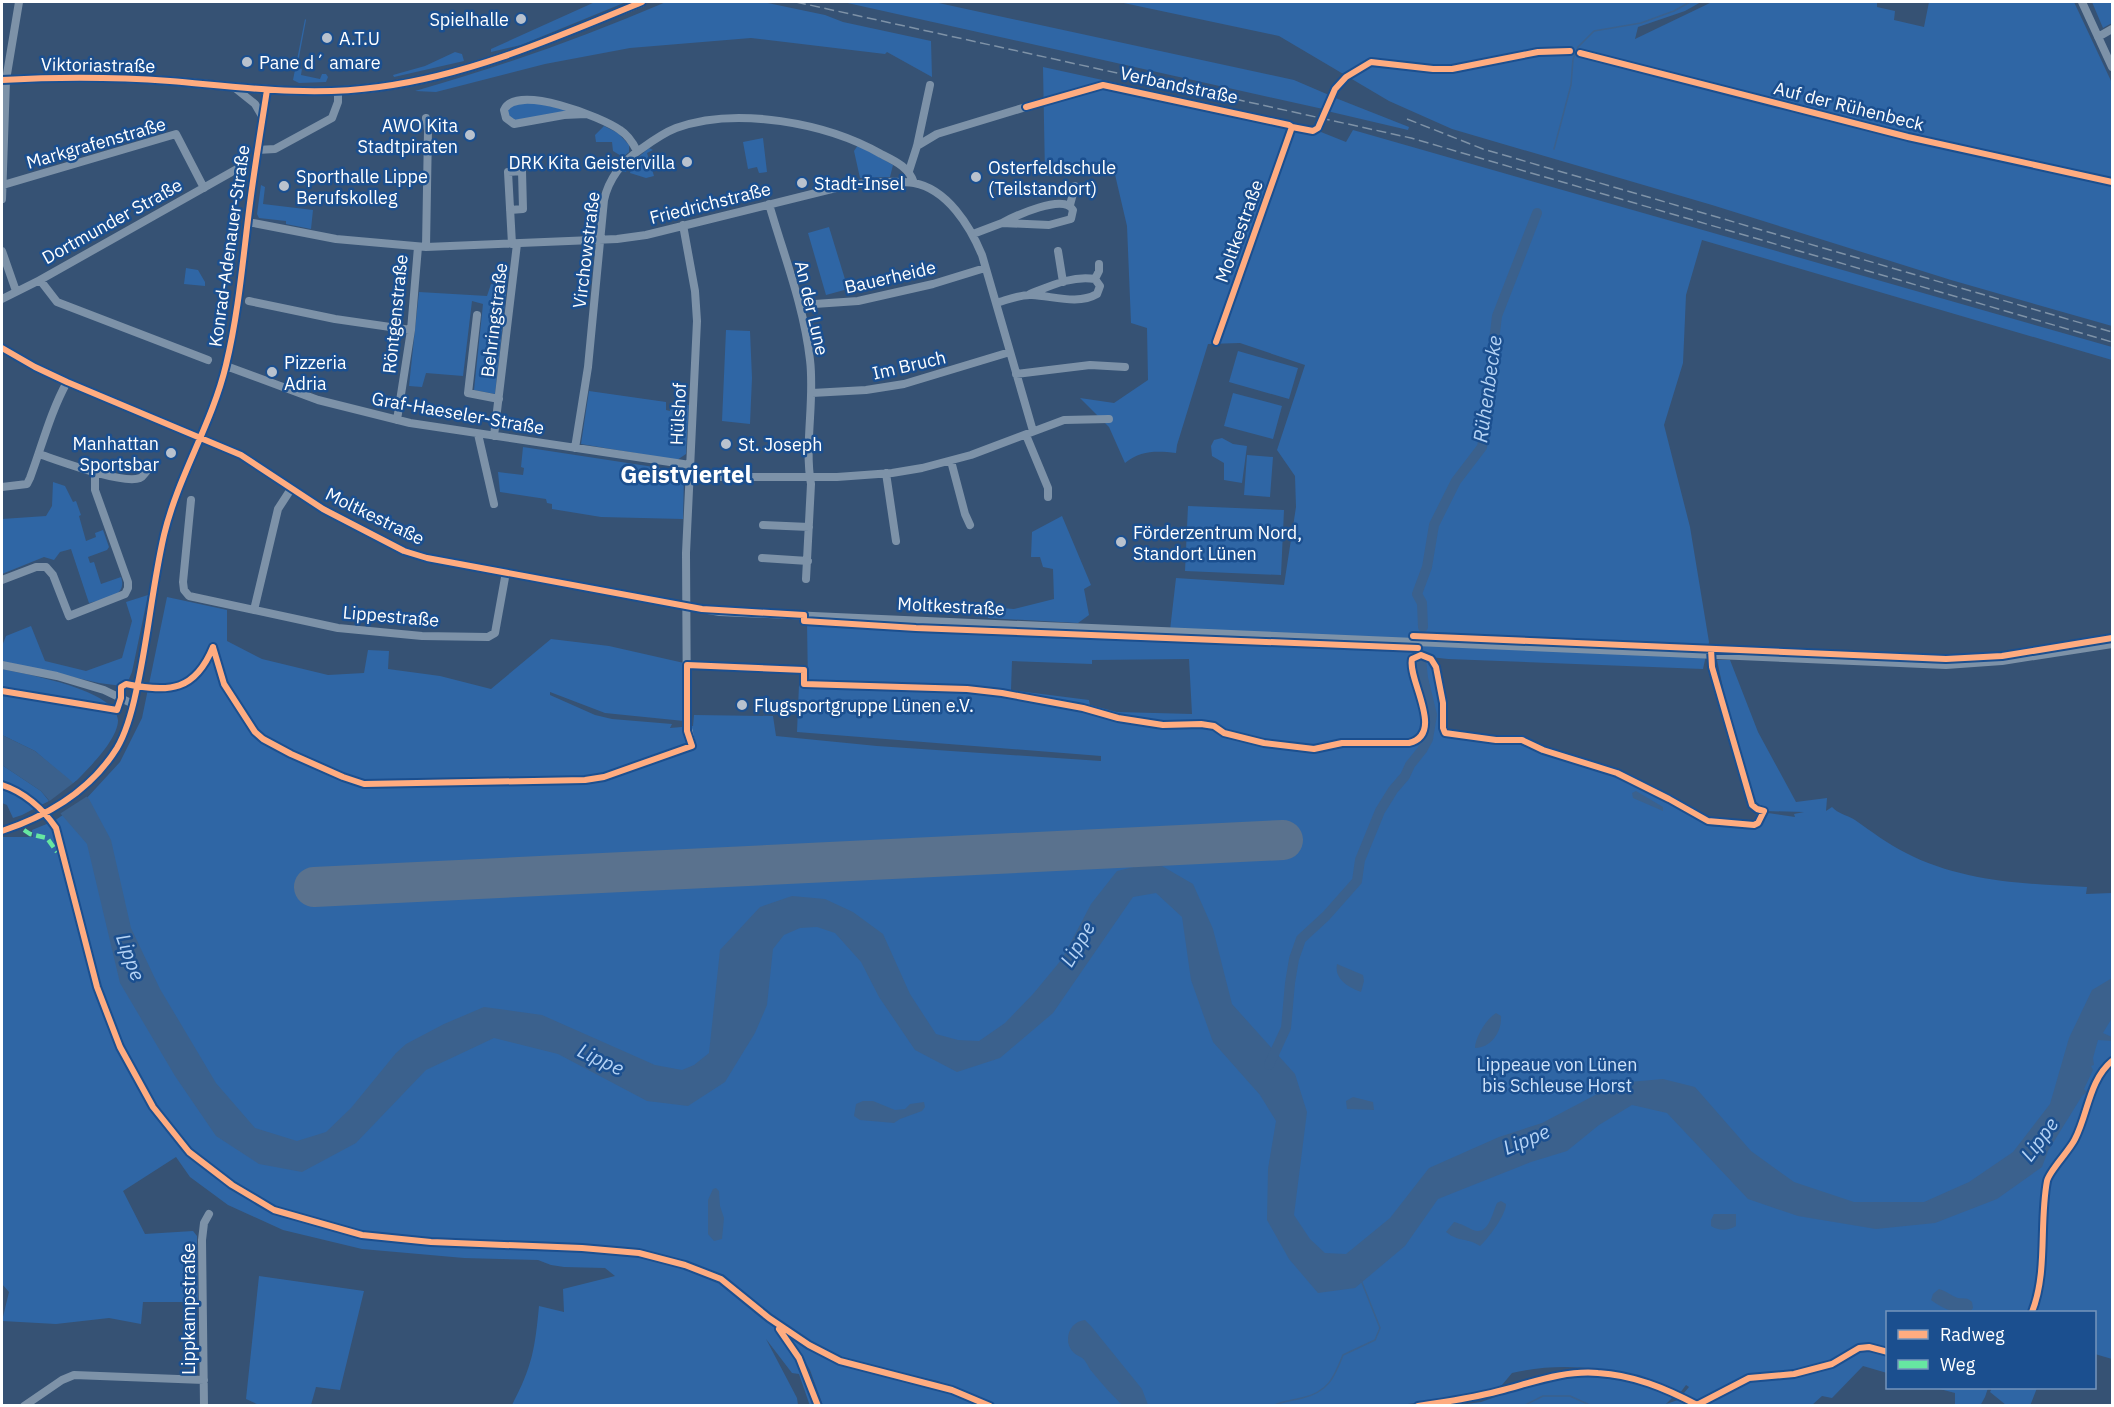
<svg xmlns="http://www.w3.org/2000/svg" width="2114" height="1407" viewBox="0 0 2114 1407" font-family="'IBM Plex Sans',sans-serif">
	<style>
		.green { fill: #2f66a5; fill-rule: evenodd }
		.water { fill: #3b618d }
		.pier { fill: #365274 }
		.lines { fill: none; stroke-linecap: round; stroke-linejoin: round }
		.stream { stroke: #3b618d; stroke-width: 1.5 }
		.river { stroke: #3b618d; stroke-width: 10 }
		.runway { stroke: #5a728e; stroke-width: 40 }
		.minor { stroke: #7d92a8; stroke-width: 8 }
		.major { stroke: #7d8ea7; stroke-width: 9 }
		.rail { stroke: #7e92a7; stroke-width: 1.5; stroke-dasharray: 10 4.5; stroke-linecap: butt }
		.quiet { stroke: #66e7a1; stroke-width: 4.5; stroke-dasharray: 9 4.5; stroke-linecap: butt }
		.cycleway-casing { stroke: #1b4f8f; stroke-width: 10 }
		.cycleway { stroke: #ffac80; stroke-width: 6 }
		.poi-dot { fill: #b9c2ce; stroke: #1b4f8f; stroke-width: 2 }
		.labels { text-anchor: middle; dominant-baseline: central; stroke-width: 5; stroke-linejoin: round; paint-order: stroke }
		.poi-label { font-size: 18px; fill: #fff; stroke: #1b4f8f; text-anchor: start }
		.street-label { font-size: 18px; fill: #fff; stroke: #1b4f8f }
		.park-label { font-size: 18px; fill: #cfe3fa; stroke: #1b4f8f }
		.water-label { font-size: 20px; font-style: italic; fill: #b5d3f5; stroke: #1b4f8f }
		.district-label { font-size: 24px; font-weight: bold; fill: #fff; stroke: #1b4f8f }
	</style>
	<rect width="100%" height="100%" fill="#365274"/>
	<path class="green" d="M595,2H626L521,45L491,52V49Z
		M666,2H763L825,15L843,22L931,41L932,77L887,52L885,54L751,38L630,48L545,64L436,92L415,91C500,67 584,37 666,2Z
		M843,2H934L1294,80L1329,95L1323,109Z
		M1119,2H1701L1685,11L1638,27L1635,39L1712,2H1877V7L1895,11L1894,20L1924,27L1929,2H2074L2112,83V326L1951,280L1712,205L1452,129L1389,101L1279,36Z
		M2092,2H2112V23L2103,28Z
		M305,19L306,20L297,68L302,69L301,75L320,79L322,74H326L328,77L326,82L299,83L293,80Z
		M455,52L462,54L464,61L394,77L393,75L425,66Z
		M1043,67L1245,111L1316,130L1346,142L1353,130L2112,347V360L1702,240L1686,295L1683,363L1664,425L1690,527L1709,642L1703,669L1448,659L1412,655L1409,670L1419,658L1427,659C1443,677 1442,710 1443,734L1486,742H1518L1558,756L1613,772L1674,804L1710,826L1756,829L1768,813L1795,817L1794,814L1804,812L1765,811L1756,808L1726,702L1717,660H1730L1758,732L1796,802L1827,798L1826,811L1832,807C1838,814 1847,815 1855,820C1872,832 1888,844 1906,853C1962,882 2026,884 2087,887L2086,894L2112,893V1359L2095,1354L2094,1312H1888L1887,1373L1863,1366L1832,1398L1822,1396L1812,1405H1460L1481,1402L1539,1382L1590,1376L1639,1383L1674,1396L1666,1404L1678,1400L1689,1387L1686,1385L1680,1393C1629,1369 1568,1360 1512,1373L1502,1385L1486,1392L1470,1396L1400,1405L995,1406L938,1381L853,1363L844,1366C892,1376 938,1386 984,1405L823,1406L810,1370L791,1340L787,1343L804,1372L816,1405L810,1406L799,1374L792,1373L766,1339L797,1398L798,1405H512C532,1367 535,1349 539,1306L564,1312L563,1289L615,1276L605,1268L564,1267L551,1265L538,1260L464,1258L362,1249L283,1230L228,1205L190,1177L176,1157L123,1191L145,1234L193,1231L197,1236L198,1302H143L141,1324L109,1318L56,1324L2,1321L9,1292L2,1284V837H33L32,830L54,821L85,800L120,762L142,718L167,597L227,610V641L262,659L328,675L364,673L368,650L389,651L388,669L440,676L491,689L551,639L609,646L684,663V721L605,713L550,692V695L595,715L612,719L672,724L670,728L693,726L694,715L773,716L776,736L877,746L1101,761V756L797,732L799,685H808L807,622L1169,639L1176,578L1284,585L1296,507L1295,476L1277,450L1305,365L1240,343L1208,344L1177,445L1176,453C1157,451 1141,450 1125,463L1109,427L1080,398L1114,403L1148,380L1147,328L1131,323L1127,226L1113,166L1045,176ZM1189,659L1192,714L1117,712L1090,705L1089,700L1011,690L1012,661L1092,664V660Z
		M1333,97L1409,127L1408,130L1327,111Z
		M525,101L573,111L513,121L509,119L507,108Z
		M604,126L618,133L629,145V152L623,157L613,151L612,142H596L595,135Z
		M763,138L767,172L759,173L757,167L748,169L743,142Z
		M858,145L893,165L890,177L860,178L854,151Z
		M649,148L653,150L647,153L654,176L646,178L630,173L631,169L627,168L626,172L622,171Z
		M261,185L265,187L263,204L313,210L311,229L286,224V221L259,218L257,214Z
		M829,227L848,289L826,295L808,233Z
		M186,268L198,270L205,282V286L184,284Z
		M491,284L507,286L495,394L474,390L483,304L472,301L463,376L426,373L422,387L409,386L419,292L487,296Z
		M726,330L750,331L752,378L750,424L722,421Z
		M1238,351L1298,368L1289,399L1229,382Z
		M589,391L666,402V410L670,411L672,403L689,405L686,454L677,460L581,444Z
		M1233,393L1282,406L1273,439L1224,426Z
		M1222,438L1233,444L1247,446L1242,483L1224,480V463L1212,456L1211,446L1214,440Z
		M523,447L680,471L684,476L683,519L601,517L552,509V504L547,503L546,499L500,492L498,472L523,475L524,468L521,467Z
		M1247,455L1273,457L1270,497L1244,495Z
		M53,482L65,486L73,502L76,501L81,515L79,516L86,541L96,537L95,533L103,530L109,547L107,550L88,557L90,563L94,562L101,584L121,577C128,597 103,599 89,603L71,549L60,552L54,560L44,557L2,574V519L46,516L52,506Z
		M1188,506L1284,510L1281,575L1185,571Z
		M1062,516L1091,585L1084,589L1089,615L1078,623L988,618V607L1014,609L1054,599L1053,569L1043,567L1040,557H1031L1032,532Z
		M148,595L132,672L129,679L122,686L99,683L2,661V646L6,636L31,626L45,661L86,671L122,658L132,621L126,602Z
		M2,669C25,674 119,690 118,721C117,741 87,770 73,784L35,751L2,735Z
		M2,765L41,791L49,801L22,815L13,818L7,805L2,803Z
		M259,1276L364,1291L340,1390L316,1387L311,1405H259L246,1399Z
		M1936,1388H1988L1985,1397L1980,1406L1955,1405V1393Z
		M1992,1388H2037L2030,1406L2006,1405L1990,1392Z"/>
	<path class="water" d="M2,735L35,751L69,779L89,799L111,840L131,928L160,989L216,1083L255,1128L297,1141L326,1132L351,1108L396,1053L406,1044L444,1024L484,1007L542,1015L655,1065L682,1070L694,1065L709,1053L720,950L760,907L792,896L825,899L853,912L883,934L910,994L936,1034L958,1040L979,1041L1005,1023L1033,994L1062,959L1091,904L1117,871L1138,866H1162L1193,884L1213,929L1232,1004L1295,1074L1307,1112L1294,1215L1310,1239L1325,1253L1346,1254L1390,1218L1429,1168L1499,1137L1542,1123L1618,1083L1663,1079L1695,1087L1751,1151L1794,1182L1854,1202H1924L1969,1182L2013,1152L2050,1104L2069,1038L2092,990L2112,978V1018L2103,1033L2112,1037V1041L2098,1040L2093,1058L2094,1065L2091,1066L2093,1070L2084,1089L2087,1092L2082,1096L2048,1151L2042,1167L1997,1199L1935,1223L1876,1229L1798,1216L1748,1199L1667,1113L1632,1105L1599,1125L1567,1151L1531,1162L1438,1199L1405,1246L1355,1288L1318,1293L1289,1259L1267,1220L1268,1169L1276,1121L1260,1095L1213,1042L1191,980L1182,917L1156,893L1133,897L1053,1013L1000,1058L957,1072L915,1050L879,997L861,962L835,933L817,927L800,928L784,935L773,949L767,1005L755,1033L725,1082L688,1106L647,1101L558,1054L494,1038L426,1070L356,1143L302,1172L259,1164L216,1136L175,1076L120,983L87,844L41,791L2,765Z
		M1636,791L1663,807V811L1633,798L1632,793Z
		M1337,964L1363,975L1364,981L1361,992C1348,987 1334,979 1337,964Z
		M1496,1013L1501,1016C1502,1032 1491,1048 1475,1048C1475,1038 1486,1019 1496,1013Z
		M1353,1097L1373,1102L1374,1110L1347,1109L1346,1101Z
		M863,1101H873L895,1110L905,1109L910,1104L924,1102L925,1107L922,1111L900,1119L894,1123L860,1120L854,1116L856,1104Z
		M716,1188L719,1191L720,1206L724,1218L722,1239L714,1241L708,1234V1200L713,1189Z
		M1501,1201L1506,1204C1506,1215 1488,1239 1480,1246C1466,1237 1460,1243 1446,1232L1454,1222C1462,1224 1467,1227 1473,1230C1489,1236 1492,1213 1497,1203Z
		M1714,1214H1736V1226C1728,1231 1719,1231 1711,1226V1220Z
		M1939,1289C1947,1291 1951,1296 1958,1298C1965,1299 1967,1297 1972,1302L1973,1308L1970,1312C1955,1313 1944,1310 1931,1300L1933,1294Z
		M1085,1320L1091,1326L1142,1389L1148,1405H1122C1112,1395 1102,1384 1093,1373C1089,1369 1088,1365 1085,1361C1083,1357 1077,1356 1074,1353C1062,1342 1069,1321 1085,1320Z"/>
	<path class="pier" d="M76,781L89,795L58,815L47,803Z"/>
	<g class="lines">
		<path class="stream" d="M1554,149L1571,85L1573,59L1578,47L1594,31L1641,23L1674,11L1690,2
			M1273,1406C1283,1401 1291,1401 1302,1398C1328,1392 1334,1378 1343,1355L1375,1340L1380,1328L1361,1280
			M1523,1406L1543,1396H1570L1592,1406"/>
		<path class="river" d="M1423,627L1422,603L1417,594L1427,567L1434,525L1456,481L1482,447L1488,412L1491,366L1497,316L1537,213
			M1269,1065L1286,1028L1290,983L1294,959L1301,939L1326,916L1357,881L1360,860L1380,811L1393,790L1405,776L1410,765L1422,750L1428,739L1432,715L1423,678L1421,659"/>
		<path class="runway" d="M314,887L1283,840"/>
		<path class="minor" d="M2082,2L2112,67
			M2098,37L2112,29
			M235,88L255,104L262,116
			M586,114L564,115L514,124L506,118L504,110C516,83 602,117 620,130C628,135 633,143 637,151
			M917,146L937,134L1026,107
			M257,150L275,149L332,118L338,102V90
			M909,171L917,146L930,85
			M3,185L176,134L204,188
			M2,199L6,80L19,2
			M769,204C784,256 804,306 810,360C815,401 804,444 811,484L806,579
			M1070,205L1075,186
			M510,210L523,209L522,171L508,172L512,244
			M248,222L336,239L426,247L617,239L646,235L848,185C869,183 893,180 914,183C947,189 970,226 982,255L1033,431
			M683,225L695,291L697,321L686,553L687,724L692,746
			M973,234L1002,223L1049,225L1071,219L1073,210C1064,193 1015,216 1002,223
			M426,247L428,130L426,118
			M2,251L16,291
			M1058,251L1063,282
			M1095,279L1099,271V264
			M40,280L57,302L208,360
			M2,299L40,280L237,169
			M249,301L335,319L411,330
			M996,303C1007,300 1021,294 1032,295C1053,296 1078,305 1097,294L1100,286L1095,279C1073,275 1050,286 1030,294
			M800,305L858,301L933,284L985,268
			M477,315L468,393L499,399
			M2,348L35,367L67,382L241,455L323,509L404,551L427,558L702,609L720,612L1946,665L2002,661L2112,644
			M226,366L318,400L410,423L690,465
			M1016,374L1090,365L1125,367
			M812,393L866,390L904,384L1010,352
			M397,420L411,330L418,247
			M478,434L494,504
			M1026,435L1048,488V497
			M494,436L517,244
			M575,448L588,367L604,200C609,178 623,161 641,149C652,141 663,133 676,128C736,106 827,123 881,154C895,161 909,167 914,183
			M39,454C57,460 123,485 140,478C143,477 144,474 146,472
			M951,461L965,514L970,525
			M886,473L896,541
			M690,477H837L892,473L922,468L971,455L1064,420L1109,419
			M2,487L27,484L30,478C42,446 50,413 67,382
			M191,500L183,582L184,590L189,596L338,628L422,636L488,637L495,633L506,572
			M763,525L809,527
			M762,558L808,561
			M2,580L36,567H46L53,575L69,616L125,594L128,588V582L95,490V472
			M254,610L278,509L291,489
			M2,665L57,676L104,690L133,704
			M2,831C47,816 91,790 117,748C127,731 132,711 136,692C148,640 152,587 164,535C178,476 212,424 226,365C239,311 243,257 250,203C255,165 261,128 267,90
			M24,1406L62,1380L74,1375L204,1380
			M204,1406L202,1240L204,1223L209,1214"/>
		<path class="major" d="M2,80C57,77 114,77 170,81C240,87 309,97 379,87C471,75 557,37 642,2"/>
		<path class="rail" d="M796,2L1411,138L2112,342
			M1407,119L1483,149L2112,332"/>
		<path class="quiet" d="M24,830L30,834L47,838L57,852"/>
		<g class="cycleway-casing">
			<path id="cycleway" d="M1580,53L1908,137L2112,182
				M2,80C57,77 114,77 170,81C240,87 309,97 379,87C471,75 557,37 642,2
				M1026,107L1103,85L1289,125L1292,127
				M1216,342L1292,127L1313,131L1318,128L1335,89L1346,77L1371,62L1433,69H1452L1538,52L1570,51
				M2,348L35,367L67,382L241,455L323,509L404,551L427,558L702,609L804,615V621L916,628L1418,648
				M1413,636L1946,659L2002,656L2112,638
				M213,647L224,684L255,732L263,739L291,754L343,777L364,784L585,780L604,777L686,748L692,746L687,731V665L804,670V684L967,689L1002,693L1083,708L1118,718L1163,725L1201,724L1214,726L1224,733L1264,743L1314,749L1342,743H1409C1446,734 1407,679 1412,659L1421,655L1431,659L1436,667L1443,703V728L1445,733L1496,740H1522L1543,750L1617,773L1669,799L1708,821L1754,825L1758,823L1764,811L1757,809L1752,805L1712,667L1711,649
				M2,691L117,710L121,698V687L126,684C170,693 195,691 213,647
				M2,785C24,792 43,809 56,828L97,987L120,1047L153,1107L189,1152L232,1185L274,1210L362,1235L431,1242L582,1248L639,1253L685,1265L721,1279L769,1318L809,1345L840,1361L952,1390L990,1406
				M2,831C47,816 91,790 117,748C127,731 132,711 136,692C148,640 152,587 164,535C178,476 212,424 226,365C239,311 243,257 250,203C255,165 261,128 267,90
				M2032,1312C2048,1271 2039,1224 2047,1181C2049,1171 2070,1150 2075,1139C2088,1114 2089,1080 2112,1061
				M779,1329L799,1358L818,1406
				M1418,1406C1446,1402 1472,1398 1499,1391C1531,1383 1564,1370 1598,1373C1633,1375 1665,1388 1697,1405L1749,1378L1794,1374L1832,1364L1859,1348L1869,1347L1888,1352"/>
		</g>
		<use href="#cycleway" class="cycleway"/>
	</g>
	<g class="poi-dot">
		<circle cx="521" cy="19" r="6"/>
		<circle cx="327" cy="38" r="6"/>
		<circle cx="247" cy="62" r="6"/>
		<circle cx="470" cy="135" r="6"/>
		<circle cx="687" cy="162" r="6"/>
		<circle cx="976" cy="177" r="6"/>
		<circle cx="802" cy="183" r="6"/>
		<circle cx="284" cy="186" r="6"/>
		<circle cx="272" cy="372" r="6"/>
		<circle cx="726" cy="444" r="6"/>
		<circle cx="171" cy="453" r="6"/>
		<circle cx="1121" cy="542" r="6"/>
		<circle cx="742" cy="705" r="6"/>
	</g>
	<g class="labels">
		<g class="poi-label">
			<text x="509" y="19" text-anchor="end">Spielhalle</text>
			<text x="339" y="38">A.T.U</text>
			<text x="259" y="62">Pane d´ amare</text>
			<text x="458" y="125" text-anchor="end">AWO Kita<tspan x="458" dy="21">Stadtpiraten</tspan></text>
			<text x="675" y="162" text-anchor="end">DRK Kita Geistervilla</text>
			<text x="988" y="167">Osterfeldschule<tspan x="988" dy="21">(Teilstandort)</tspan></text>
			<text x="296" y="176">Sporthalle Lippe<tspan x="296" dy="21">Berufskolleg</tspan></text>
			<text x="814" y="183">Stadt-Insel</text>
			<text x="284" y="362">Pizzeria<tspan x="284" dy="21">Adria</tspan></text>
			<text x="159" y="443" text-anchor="end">Manhattan<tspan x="159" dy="21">Sportsbar</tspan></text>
			<text x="738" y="444">St. Joseph</text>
			<text x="1133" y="532">Förderzentrum Nord,<tspan x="1133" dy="21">Standort Lünen</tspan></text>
			<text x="754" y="705">Flugsportgruppe Lünen e.V.</text>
		</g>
		<g class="street-label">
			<text transform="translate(98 65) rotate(1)">Viktoriastraße</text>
			<text transform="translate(1179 85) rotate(12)">Verbandstraße</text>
			<text transform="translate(1849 106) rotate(14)">Auf der Rühenbeck</text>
			<text transform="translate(96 143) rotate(-16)">Markgrafenstraße</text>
			<text transform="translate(710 203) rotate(-14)">Friedrichstraße</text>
			<text transform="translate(112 221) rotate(-29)">Dortmunder Straße</text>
			<text transform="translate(1239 231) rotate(-70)">Moltkestraße</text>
			<text transform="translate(229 246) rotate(-82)">Konrad-Adenauer-Straße</text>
			<text transform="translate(586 250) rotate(-83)">Virchowstraße</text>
			<text transform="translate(890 277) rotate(-13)">Bauerheide</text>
			<text transform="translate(812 308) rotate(77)">An der Lune</text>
			<text transform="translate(395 314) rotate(-84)">Röntgenstraße</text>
			<text transform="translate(494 320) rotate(-83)">Behringstraße</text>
			<text transform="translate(909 365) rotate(-13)">Im Bruch</text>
			<text transform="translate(458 413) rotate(10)">Graf-Haeseler-Straße</text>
			<text transform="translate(678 414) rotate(-87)">Hülshof</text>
			<text transform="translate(375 516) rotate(26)">Moltkestraße</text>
			<text transform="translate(951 606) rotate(3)">Moltkestraße</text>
			<text transform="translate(391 616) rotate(5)">Lippestraße</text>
			<text transform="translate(188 1309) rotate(-90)">Lippkampstraße</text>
		</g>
		<g class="park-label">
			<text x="1557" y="1064">Lippeaue von Lünen<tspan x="1557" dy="21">bis Schleuse Horst</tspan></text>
		</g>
		<g class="water-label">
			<text transform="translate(1487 389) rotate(-82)">Rühenbecke</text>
			<text transform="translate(1077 944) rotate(-60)">Lippe</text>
			<text transform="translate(131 957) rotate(70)">Lippe</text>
			<text transform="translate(601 1059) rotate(25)">Lippe</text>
			<text transform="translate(1526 1139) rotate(-23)">Lippe</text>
			<text transform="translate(2039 1139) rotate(-54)">Lippe</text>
		</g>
		<g class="district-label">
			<text x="686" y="474">Geistviertel</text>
		</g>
	</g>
	<rect width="2114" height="1407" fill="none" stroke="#ffffff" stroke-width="6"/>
	<rect x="1886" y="1311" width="210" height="78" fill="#1b4f8f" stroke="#7695bc" stroke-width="1.5"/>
	<rect x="1898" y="1330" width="30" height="9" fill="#ffac80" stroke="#7695bc" stroke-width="1.5"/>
	<text x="1940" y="1341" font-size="18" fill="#ffffff">Radweg</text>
	<rect x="1898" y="1360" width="30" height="9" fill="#66e7a1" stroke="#7695bc" stroke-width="1.5"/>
	<text x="1940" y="1371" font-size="18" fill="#ffffff">Weg</text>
</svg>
